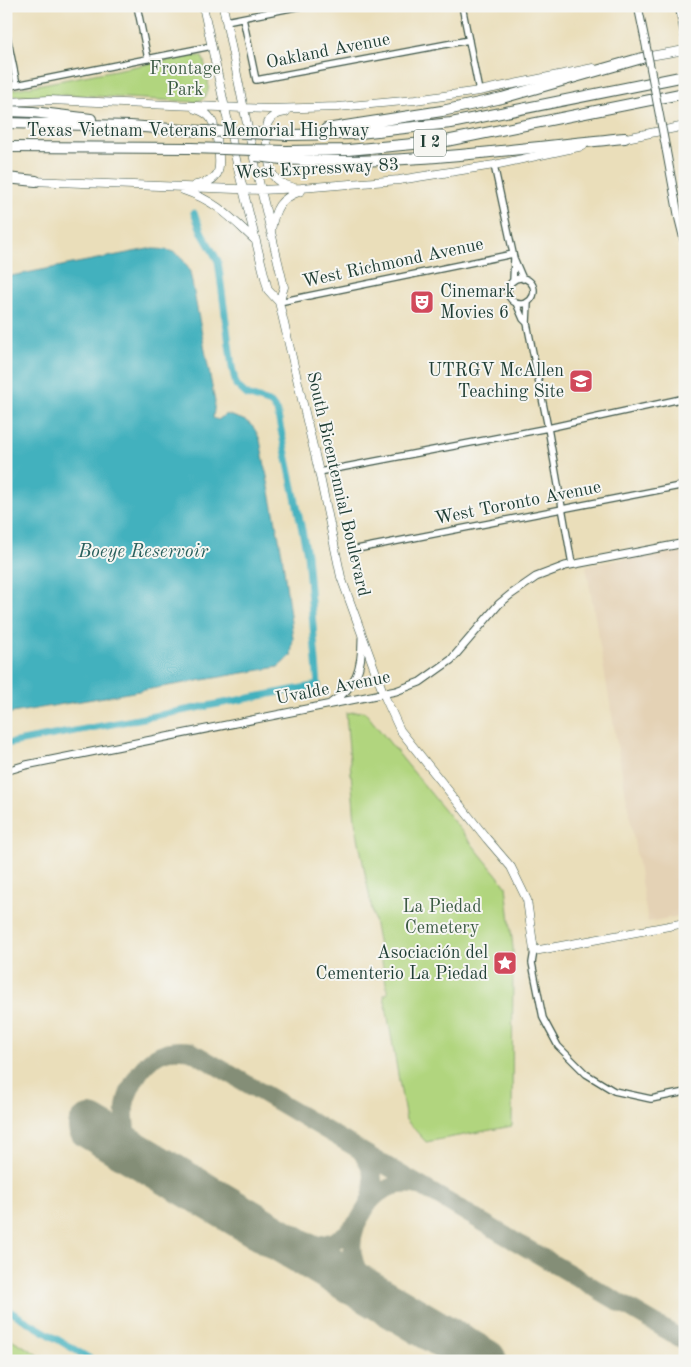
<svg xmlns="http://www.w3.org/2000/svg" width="691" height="1367" viewBox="0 0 691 1367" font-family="'Old Standard TT',serif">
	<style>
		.built { fill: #e4d2b5 }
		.green { fill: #b1d57e; stroke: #688959 }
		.water { fill: #43b1be; stroke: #317779 }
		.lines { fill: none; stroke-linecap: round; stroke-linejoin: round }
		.canal { stroke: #43b1be; stroke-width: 7 }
		.taxiway { stroke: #848e77; stroke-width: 18 }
		.runway { stroke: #848e77; stroke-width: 44 }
		.minor-casing { stroke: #3d5548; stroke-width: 8 }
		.tertiary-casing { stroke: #3d5548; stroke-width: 9 }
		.secondary-casing { stroke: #3d5548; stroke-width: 9 }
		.motorway-casing { stroke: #3d5548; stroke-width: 12 }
		.minor { stroke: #fff; stroke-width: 5.5 }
		.tertiary { stroke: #fff; stroke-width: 7 }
		.secondary { stroke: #fff; stroke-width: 8 }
		.motorway { stroke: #fff; stroke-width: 10 }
		.tertiary-bridge-casing { stroke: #3d5548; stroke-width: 9; stroke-linecap: butt }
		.motorway-bridge-casing { stroke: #3d5548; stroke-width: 12; stroke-linecap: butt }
		.tertiary-bridge { stroke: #fff; stroke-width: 7 }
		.motorway-bridge { stroke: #fff; stroke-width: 10 }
		.labels { text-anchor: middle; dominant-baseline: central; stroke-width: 4; stroke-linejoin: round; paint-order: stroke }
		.shield { fill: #f6f6f2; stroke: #60746d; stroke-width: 1 }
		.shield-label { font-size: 16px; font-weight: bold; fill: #1f3d34 }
		.street-label { font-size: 18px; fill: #1f3d34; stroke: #f6f6f2 }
		.park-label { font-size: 18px; fill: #3c5b43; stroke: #f6f6f2 }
		.poi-label { font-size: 18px; fill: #1f3d34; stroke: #f6f6f2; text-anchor: end }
		.water-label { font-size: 19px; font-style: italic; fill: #2a605d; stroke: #f6f6f2 }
	</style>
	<rect width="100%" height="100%" fill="#f6f6f2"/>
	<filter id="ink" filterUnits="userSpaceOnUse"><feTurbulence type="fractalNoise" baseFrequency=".02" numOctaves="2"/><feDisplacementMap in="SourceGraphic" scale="10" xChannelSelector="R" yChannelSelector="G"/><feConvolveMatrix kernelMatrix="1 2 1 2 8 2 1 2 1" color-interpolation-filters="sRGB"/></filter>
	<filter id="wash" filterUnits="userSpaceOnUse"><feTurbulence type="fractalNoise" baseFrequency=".0096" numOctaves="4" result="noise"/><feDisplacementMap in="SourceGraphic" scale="20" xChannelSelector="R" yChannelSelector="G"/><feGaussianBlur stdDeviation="1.12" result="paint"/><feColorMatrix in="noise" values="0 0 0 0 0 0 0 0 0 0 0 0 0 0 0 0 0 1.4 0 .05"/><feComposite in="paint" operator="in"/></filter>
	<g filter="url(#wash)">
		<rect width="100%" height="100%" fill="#eadeba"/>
		<path class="built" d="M685,547V915L648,922L586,566Z"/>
		<path class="green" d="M194,55L202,57L204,61C207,76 216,98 195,102L75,95L6,96V91Z
			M364,711L506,886L513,948L512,1126L426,1142L406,1120L384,995L388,993L355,821L346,713Z
			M6,1336L49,1361H6Z"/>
		<path class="water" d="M148,249C170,249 180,250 190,272L215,402L213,418L218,420L226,414C246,421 252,420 260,440L282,554L293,638L291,656L278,667L6,714V277Z"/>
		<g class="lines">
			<path class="canal" d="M6,744L318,685L307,554L277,411L271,403L247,395L236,385L232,367L218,261L202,233L194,213
				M6,1309L94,1361"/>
			<path class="taxiway" d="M128,1150C127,1136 124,1121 125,1107C126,1096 131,1087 136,1078C149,1056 166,1047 191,1051L685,1341
				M361,1152C373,1166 377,1185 369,1202C365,1211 359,1218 356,1226C345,1256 360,1282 383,1300
				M369,1203C381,1188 399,1181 418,1186
				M279,1239C309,1249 336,1249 357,1222"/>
			<path class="runway" d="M90,1127L485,1361"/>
		</g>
	</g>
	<g filter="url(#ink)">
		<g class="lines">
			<g class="minor-casing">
				<path id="minor" d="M137,6L148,59
					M462,6L479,91
					M243,18L256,80L469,40
					M226,21L301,6
					M6,31L17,84
					M6,87L212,46
					M494,165L514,258L523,279
					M508 291a13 13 0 1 1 26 0a13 13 0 1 1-26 0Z
					M513,281L514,258
					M279,302L513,254
					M528,302L527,323L548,428L572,564
					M516,303L523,319L527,323
					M319,472L548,428L685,398
					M357,549L685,485
					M534,951L532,963L543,1018L558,1046L586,1074L614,1091L651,1099L685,1092"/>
			</g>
			<g class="tertiary-casing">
				<path id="tertiary" d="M638,6L645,40
					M679,6L685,36
					M666,149L679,220L685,244
					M331,703C357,686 362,668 362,638
					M6,771L26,765L396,691L420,682L451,660L499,604L510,595L536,577L565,566L685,543"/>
			</g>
			<g class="secondary-casing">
				<path id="secondary" d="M203,6L239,173L268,290L279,302
					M223,6L257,173L284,287L279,302L319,472L341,577L384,695L400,730L487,839L511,867L527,900L534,951L685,923
					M644,57L685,50
					M6,102L49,100L269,109L338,107L415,100L479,91L593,68
					M195,109C202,111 207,113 211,119C217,128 222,165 217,174C212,182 205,183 196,185
					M286,112C279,113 272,115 269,121C264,127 268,167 273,175C277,182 284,185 292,187
					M621,139L685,126
					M31,181L261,190L301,188L399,180L494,165L583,146
					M183,190C216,201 230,217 255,240
					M271,230C275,208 279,199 301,191"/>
			</g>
			<g class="motorway-casing">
				<path id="motorway" d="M6,111L33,112L91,119
					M6,123L130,126L184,130
					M326,129L442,111L502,98L642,58
					M288,135L350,134L451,123L685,76
					M6,147L191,148
					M286,151L348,150L446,141L685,93
					M282,159C396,167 511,149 625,138
					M6,178L36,181"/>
			</g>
			<use href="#minor" class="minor"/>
			<use href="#tertiary" class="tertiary"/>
			<use href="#secondary" class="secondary"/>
			<use href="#motorway" class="motorway"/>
			<g class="tertiary-bridge-casing">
				<path id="tertiary-bridge" d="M645,40L666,149"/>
			</g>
			<g class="motorway-bridge-casing">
				<path id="motorway-bridge" d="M184,130L288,135
					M191,148L286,151
					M256,156L282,159"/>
			</g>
			<use href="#tertiary-bridge" class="tertiary-bridge"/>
			<use href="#motorway-bridge" class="motorway-bridge"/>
		</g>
	</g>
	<defs>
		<g id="theatre-square" transform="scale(1.25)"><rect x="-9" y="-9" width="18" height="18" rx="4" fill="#d1495b" stroke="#f6f6f2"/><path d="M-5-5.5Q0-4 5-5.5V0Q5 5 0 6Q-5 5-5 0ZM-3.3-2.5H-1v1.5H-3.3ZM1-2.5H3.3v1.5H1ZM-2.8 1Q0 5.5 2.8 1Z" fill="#fff"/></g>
		<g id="university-square" transform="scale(1.25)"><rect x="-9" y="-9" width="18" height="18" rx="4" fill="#d1495b" stroke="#f6f6f2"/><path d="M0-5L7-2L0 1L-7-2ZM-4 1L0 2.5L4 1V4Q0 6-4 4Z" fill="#fff"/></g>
		<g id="sight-square" transform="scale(1.25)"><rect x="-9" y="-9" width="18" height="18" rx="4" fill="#d1495b" stroke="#f6f6f2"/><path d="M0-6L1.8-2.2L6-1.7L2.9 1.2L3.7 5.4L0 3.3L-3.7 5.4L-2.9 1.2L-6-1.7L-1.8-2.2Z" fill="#fff"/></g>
	</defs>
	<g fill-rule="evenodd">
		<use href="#theatre-square" x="422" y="302"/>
		<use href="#university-square" x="581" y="381"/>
		<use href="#sight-square" x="505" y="963"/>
	</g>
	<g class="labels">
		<rect class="shield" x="414" y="129.5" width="32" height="27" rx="4"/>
		<g class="shield-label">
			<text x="430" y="143">I 2</text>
		</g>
		<g class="street-label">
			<text transform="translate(328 51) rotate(-11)">Oakland Avenue</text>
			<text x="198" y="131">Texas Vietnam Veterans Memorial Highway</text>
			<text transform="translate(317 169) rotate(-3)">West Expressway 83</text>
			<text transform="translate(393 263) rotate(-12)">West Richmond Avenue</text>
			<text transform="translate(338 484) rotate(77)">South Bicentennial Boulevard</text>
			<text transform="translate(518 503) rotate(-11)">West Toronto Avenue</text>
			<text transform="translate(333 688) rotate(-11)">Uvalde Avenue</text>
		</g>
		<g class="park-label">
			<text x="185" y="69">Frontage<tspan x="185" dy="21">Park</tspan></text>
			<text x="442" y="907">La Piedad<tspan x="442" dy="21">Cemetery</tspan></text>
		</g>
		<g class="poi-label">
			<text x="440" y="292" text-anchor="start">Cinemark<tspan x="440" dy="21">Movies 6</tspan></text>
			<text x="564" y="371">UTRGV McAllen<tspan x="564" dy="21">Teaching Site</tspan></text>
			<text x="488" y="953">Asociación del<tspan x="488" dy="21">Cementerio La Piedad</tspan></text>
		</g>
		<g class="water-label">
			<text x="143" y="552">Boeye Reservoir</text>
		</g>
	</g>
	<rect width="691" height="1367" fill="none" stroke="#f6f6f2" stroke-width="25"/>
</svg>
